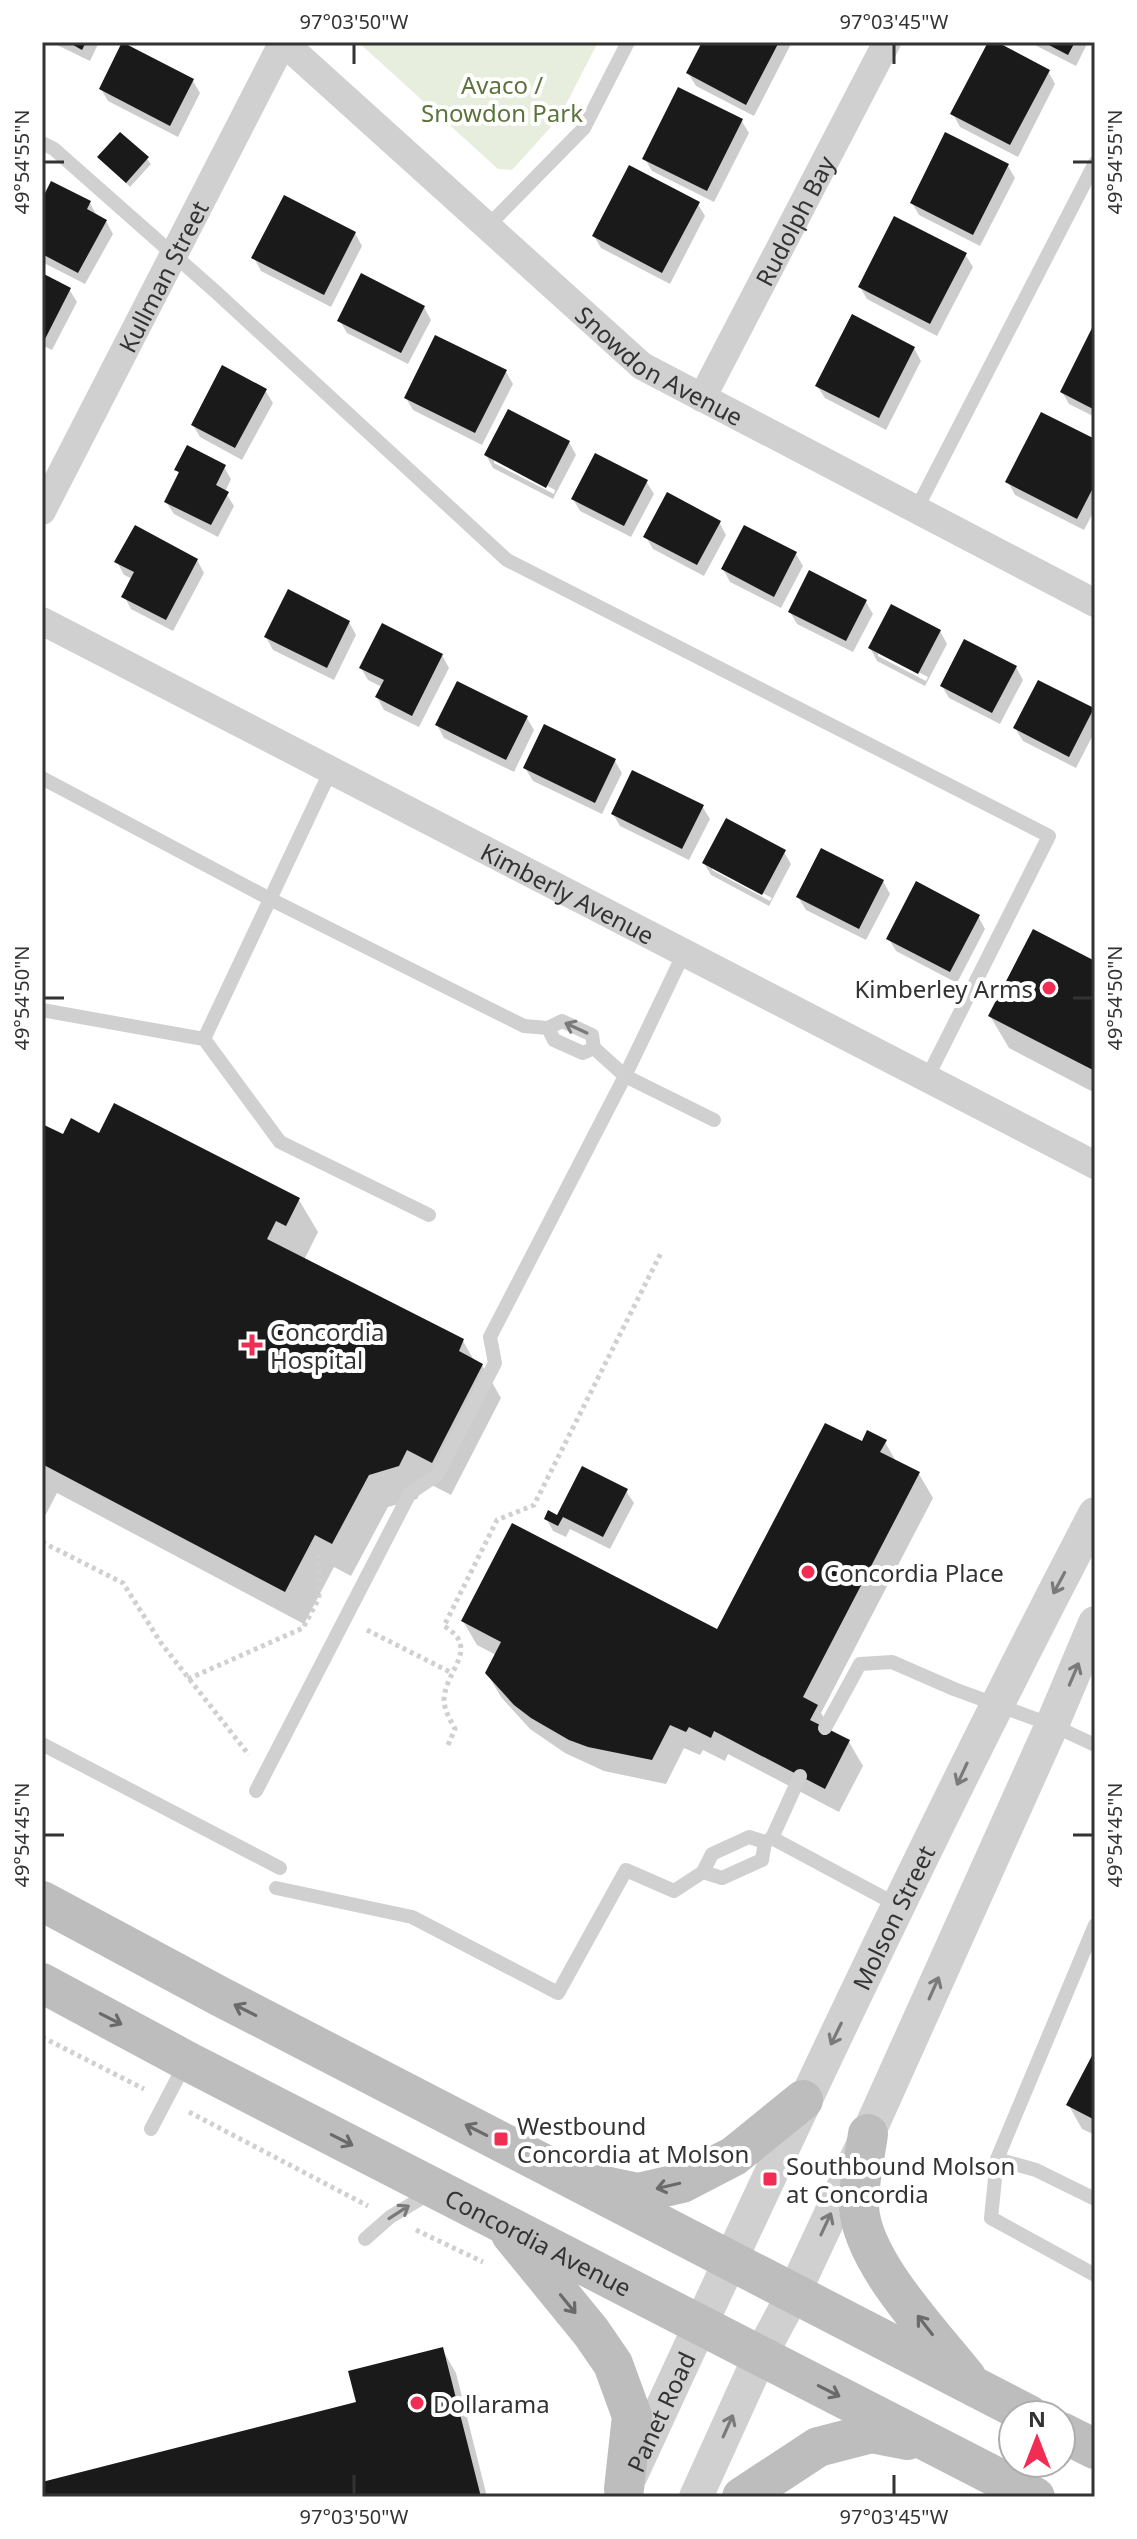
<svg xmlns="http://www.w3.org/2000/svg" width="1137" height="2539" viewBox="0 0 1137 2539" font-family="'Noto Sans',sans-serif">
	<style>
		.green { fill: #e8eede }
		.shadow { fill: #0003; fill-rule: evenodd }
		.building { fill: #1a1a1a }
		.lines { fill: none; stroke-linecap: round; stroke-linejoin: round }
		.path { stroke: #d0d0d0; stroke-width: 5; stroke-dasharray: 4 4; stroke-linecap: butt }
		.service { stroke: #d0d0d0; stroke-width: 14 }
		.minor { stroke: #d0d0d0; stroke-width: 28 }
		.tertiary { stroke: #d0d0d0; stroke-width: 34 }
		.secondary { stroke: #bdbdbd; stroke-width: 40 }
		.oneway { stroke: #7a7a7a }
		.oneway2 { stroke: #6a6a6a }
		.ticks { fill: none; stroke: #333; stroke-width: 3 }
		.poi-dot { fill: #f12d54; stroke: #fff; stroke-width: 3 }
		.labels { text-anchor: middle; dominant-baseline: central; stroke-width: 8; stroke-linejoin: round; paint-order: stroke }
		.park-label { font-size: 24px; fill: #5c733c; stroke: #fff }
		.street-label { font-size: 24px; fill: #333; stroke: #fff }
		.poi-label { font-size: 24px; fill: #333; stroke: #fff; text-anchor: start }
		.neatline { fill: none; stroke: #333; stroke-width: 3 }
		.ticks-label { font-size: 20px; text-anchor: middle; fill: #333 }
	</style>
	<rect width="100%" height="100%" fill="#fff"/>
	<path class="green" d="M358,42H598L559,118L512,170L498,169Z"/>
	<path class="shadow" d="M51,42H99L90,61Z
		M705,42H792L754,116L696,86L688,73Z
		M990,42L1048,71L1055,84L1018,157L960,127L953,114Z
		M1029,42H1088L1076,66Z
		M193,81L200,93L178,137L108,101L101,89Z
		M741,120L749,133L714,202L652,171L645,159Z
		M100,157L147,159L151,164L130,187Z
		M1008,166L1015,178L980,246L919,215L912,203Z
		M42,203H90L97,216L106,221L113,234L85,284L42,262Z
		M698,204L705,216L670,284L601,248L594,236Z
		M355,233L362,246L331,307L261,271L254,258Z
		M965,254L973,267L937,336L867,299L860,287Z
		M42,276L69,289L77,302L52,350L42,345Z
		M424,307L431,320L408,364L347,333L340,321Z
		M1095,327V417L1069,404L1062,392Z
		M914,348L921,361L886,430L825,398L817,386Z
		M506,372L513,384L482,445L413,410L406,398Z
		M265,390L273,403L242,460L200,437L193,425Z
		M1095,441V509L1084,530L1015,495L1008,482Z
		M569,442L576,455L553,499L493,468L486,455ZM494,458L555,490L554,494L494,463Z
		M224,467L231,479L225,492L234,506L218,537L174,514L166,502L180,476L177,470Z
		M646,481L654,494L631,537L580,511L573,499Z
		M719,522L726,535L704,576L653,549L646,537Z
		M796,554L803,566L781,608L730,582L723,569Z
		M197,560L204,573L173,631L131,609L124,596L133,579L124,575L117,562Z
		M866,602L873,614L853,652L797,624L790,612Z
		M349,622L356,635L334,680L273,650L266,637Z
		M940,631L947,644L925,686L877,661L870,648ZM878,651L928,677L926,681L878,656Z
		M442,655L449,668L419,727L384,710L377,697L382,687L368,680L361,668Z
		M1016,667L1023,680L1000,724L949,698L942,686Z
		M1093,709L1095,731L1076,768L1023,741L1015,728Z
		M527,718L534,730L514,772L444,738L437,725Z
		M615,761L622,773L602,814L533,781L525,768Z
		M702,806L710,819L689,860L620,826L613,814Z
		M784,852L791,864L769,906L711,875L704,863ZM712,866L772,898L770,901L712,870Z
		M883,881L890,894L866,940L806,910L798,897Z
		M978,916L985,929L957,983L896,951L889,939Z
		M1095,963V1093L1009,1048L990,1016Z
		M42,1126L64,1137L100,1135L299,1200L318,1232L304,1260L463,1341L475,1362L482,1365L501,1398L451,1495L426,1482L417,1499L388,1507L351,1576L334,1567L304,1624L57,1493L42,1522Z
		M885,1442L897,1463L919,1474L933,1498L821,1713L831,1730L849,1742L863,1766L839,1812L728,1754L725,1761L703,1750L700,1755L684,1748L666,1784L604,1771L565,1753L530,1729L501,1697L487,1673L496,1655L477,1645L463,1621L718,1632L863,1444Z
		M626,1491L634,1503L610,1549L570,1529L566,1537L553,1531L546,1518H558Z
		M1095,2054V2135L1082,2129L1068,2104Z
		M442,2349L456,2373L487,2497H42V2485L358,2403Z"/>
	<path class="building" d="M68,42H86L82,50Z
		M122,42L194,79L170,126L99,89Z
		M702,42H779L746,105L686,73Z
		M988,42H997L1050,70L1010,145L950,114Z
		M1043,42H1075L1068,55Z
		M678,87L743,119L707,191L642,159Z
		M120,132L149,157L126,183L97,157Z
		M945,132L1009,164L973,235L910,203Z
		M629,165L700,202L662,273L592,236Z
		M51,181L91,201L87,209L107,220L78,273L42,254V199Z
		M284,195L356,232L324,295L251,258Z
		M894,216L967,253L930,324L858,287Z
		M42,273L71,288L45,339L42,337Z
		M361,273L425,306L401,353L337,321Z
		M852,314L915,347L879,418L815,386Z
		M1095,322V410L1060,392Z
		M435,335L507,370L475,433L404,398Z
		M222,365L267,389L235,448L191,425Z
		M508,409L570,441L546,488L484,455Z
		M1041,412L1095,439V484L1077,519L1005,482Z
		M187,445L226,465L216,485L229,492L211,525L164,502L179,472L174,470Z
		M595,453L648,480L624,526L571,499Z
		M667,492L721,521L697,565L643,537Z
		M135,525L198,559L166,620L121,597L134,572L114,562Z
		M744,525L797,552L774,597L721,569Z
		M809,570L867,600L846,641L788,612Z
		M288,589L350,621L327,668L264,637Z
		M891,604L941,630L918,674L868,648Z
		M382,623L443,654L412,716L375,697L384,680L359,668Z
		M964,639L1017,666L992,713L940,686Z
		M1038,680L1094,708L1069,757L1013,728Z
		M457,681L528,716L506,760L435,725Z
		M544,724L616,759L595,803L523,768Z
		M632,770L704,805L682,849L611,814Z
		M726,818L786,850L762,895L702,863Z
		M821,848L884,880L859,929L796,897Z
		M916,881L980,915L950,972L886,939Z
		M1033,929L1095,961V1071L988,1016Z
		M114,1103L300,1198L286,1226L276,1221L267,1239L464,1339L459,1351L483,1364L432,1463L407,1450L399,1466L369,1475L332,1544L315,1535L285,1592L42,1464V1124L63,1134L71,1118L99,1133Z
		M825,1423L862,1441L867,1430L887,1440L880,1452L920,1472L803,1697L818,1705L810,1720L850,1740L825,1789L714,1731L711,1738L689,1727L686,1732L670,1725L652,1760L588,1747L569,1740L531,1718L514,1705L485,1673L501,1642L461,1621L512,1523L717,1629Z
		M582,1466L628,1489L603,1537L563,1517L558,1526L544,1519L548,1510L557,1515Z
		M1095,2050V2120L1066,2105Z
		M443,2347L481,2497H42V2482L356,2402L348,2371Z"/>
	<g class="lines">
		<path class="path" d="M42,1542L123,1583L161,1643L249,1755
			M367,1630L452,1673
			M188,1679L303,1628L319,1598L318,1556
			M448,1745L455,1729C450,1719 444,1710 444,1699C446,1669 481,1648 444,1626L497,1520L534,1505L662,1251
			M42,2037L144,2089
			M189,2112L368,2206
			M416,2230L483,2262"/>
		<path class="service" d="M42,143L54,149L217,293L507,560L1049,836L927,1078
			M487,227L584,128L628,42
			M916,510L1095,163
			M42,778L270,899L524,1026L548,1028L562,1021L592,1035L594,1048L625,1076L714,1120
			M42,1010L204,1039L331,770
			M548,1028L554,1040L583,1053L594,1048
			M204,1039L280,1142L429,1215
			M825,1728L860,1664L892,1662L954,1689L1052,1725L1095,1745
			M42,1744L280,1868
			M256,1791L410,1493L437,1475L495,1363L490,1337L625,1076L684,953
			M749,1837L765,1842L762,1860L722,1878L703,1872L712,1854Z
			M772,1838L800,1776
			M765,1842L772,1838L899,1906
			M276,1888L412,1917L558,1993L626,1870L674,1891L703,1872
			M1095,1925L997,2159L991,2218L1095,2275
			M151,2129L186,2062
			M997,2159L1036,2170L1095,2199
			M365,2239L390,2217L430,2193"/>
		<g class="minor">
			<path id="s1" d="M283,42L642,366L1095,603"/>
			<path id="s2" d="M702,398L887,42"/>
			<path id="s3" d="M42,511L283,42"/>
			<path id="s4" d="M42,621L1095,1165"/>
		</g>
		<g class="tertiary">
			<path id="s5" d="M631,2475C780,2152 930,1829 1095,1514"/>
			<path d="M696,2497L760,2356L793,2295L868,2134L1052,1725L1095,1623"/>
		</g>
		<g class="secondary">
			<path d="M42,1901L221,1997L1029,2415"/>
			<path id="s6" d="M42,1983L187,2061L1035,2497"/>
			<path d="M868,2134C865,2157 858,2184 859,2207C862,2262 932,2334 966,2377"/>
			<path d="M600,2185L638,2193L682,2183L734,2156L803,2100"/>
			<path d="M511,2234L591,2332L613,2364L632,2416L624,2489"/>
			<path d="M1061,2432L1095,2449"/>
			<path d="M742,2497L818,2447L872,2433L908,2440"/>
		</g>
	</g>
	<defs><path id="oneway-shaft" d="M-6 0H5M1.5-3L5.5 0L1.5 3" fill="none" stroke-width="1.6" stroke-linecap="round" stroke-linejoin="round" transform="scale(2)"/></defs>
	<g class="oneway">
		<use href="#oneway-shaft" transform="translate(576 1028) rotate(-155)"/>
		<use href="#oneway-shaft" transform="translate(1059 1583) rotate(118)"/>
		<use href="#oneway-shaft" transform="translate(1074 1674) rotate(-67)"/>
		<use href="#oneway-shaft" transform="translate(962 1774) rotate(115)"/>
		<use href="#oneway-shaft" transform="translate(934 1988) rotate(-66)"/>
		<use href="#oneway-shaft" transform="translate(836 2034) rotate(116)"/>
		<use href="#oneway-shaft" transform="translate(399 2212) rotate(-33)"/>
		<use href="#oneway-shaft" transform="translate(826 2224) rotate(-65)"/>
		<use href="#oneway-shaft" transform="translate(728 2426) rotate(-66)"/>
	</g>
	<g class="oneway2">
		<use href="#oneway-shaft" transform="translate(245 2010) rotate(-153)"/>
		<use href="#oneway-shaft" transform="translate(111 2019) rotate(27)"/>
		<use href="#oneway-shaft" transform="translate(476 2130) rotate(-153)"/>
		<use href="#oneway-shaft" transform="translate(342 2140) rotate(27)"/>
		<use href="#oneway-shaft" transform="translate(668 2186) rotate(167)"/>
		<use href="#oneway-shaft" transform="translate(568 2304) rotate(51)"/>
		<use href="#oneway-shaft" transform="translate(925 2325) rotate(-128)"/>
		<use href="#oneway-shaft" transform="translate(829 2391) rotate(27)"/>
	</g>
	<path class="ticks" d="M354,44V64M894,44V64M44,162H64M1073,162H1093M44,998H64M1073,998H1093M44,1835H64M1073,1835H1093M354,2475V2495M894,2475V2495"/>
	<g class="poi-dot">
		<circle cx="1049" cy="988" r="8"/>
		<path d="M248 1333h8v8h8v8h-8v8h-8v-8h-8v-8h8z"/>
		<circle cx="808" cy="1572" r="8"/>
		<rect x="493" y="2131" width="16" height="16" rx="4"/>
		<rect x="762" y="2171" width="16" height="16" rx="4"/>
		<circle cx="417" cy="2403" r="8"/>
	</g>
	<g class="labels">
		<g class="park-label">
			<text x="502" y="84">Avaco /<tspan x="502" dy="28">Snowdon Park</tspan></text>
		</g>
		<g class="street-label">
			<text stroke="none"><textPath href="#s2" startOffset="200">Rudolph Bay</textPath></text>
			<text stroke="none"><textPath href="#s3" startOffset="264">Kullman Street</textPath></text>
			<text stroke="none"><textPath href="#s1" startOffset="498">Snowdon Avenue</textPath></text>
			<text stroke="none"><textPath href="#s4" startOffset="592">Kimberly Avenue</textPath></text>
			<text stroke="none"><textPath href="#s5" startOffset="616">Molson Street</textPath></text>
			<text stroke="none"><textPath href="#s6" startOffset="560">Concordia Avenue</textPath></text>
			<text stroke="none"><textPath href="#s5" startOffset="70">Panet Road</textPath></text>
		</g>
		<g class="poi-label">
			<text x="1033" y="988" text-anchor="end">Kimberley Arms</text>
			<text x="270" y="1331">Concordia<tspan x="270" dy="28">Hospital</tspan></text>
			<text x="824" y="1572">Concordia Place</text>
			<text x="517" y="2125">Westbound<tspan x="517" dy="28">Concordia at Molson</tspan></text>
			<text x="786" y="2165">Southbound Molson<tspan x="786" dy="28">at Concordia</tspan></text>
			<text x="433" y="2403">Dollarama</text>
		</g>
	</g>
	<rect width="1137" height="2539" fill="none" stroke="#ffffff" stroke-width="88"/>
	<g transform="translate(1037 2439)"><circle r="38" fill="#ffffff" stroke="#adadad" stroke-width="2"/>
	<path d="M0-6L14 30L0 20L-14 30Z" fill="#f12d54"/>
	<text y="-12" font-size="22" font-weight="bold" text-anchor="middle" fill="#333333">N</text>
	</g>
	<rect x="44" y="44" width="1049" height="2451" class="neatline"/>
	<g class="ticks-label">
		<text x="354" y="29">97°03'50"W</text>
		<text x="894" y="29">97°03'45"W</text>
		<text transform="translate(22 162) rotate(-90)" y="7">49°54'55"N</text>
		<text transform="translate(1115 162) rotate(-90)" y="7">49°54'55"N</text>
		<text transform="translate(22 998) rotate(-90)" y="7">49°54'50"N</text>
		<text transform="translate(1115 998) rotate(-90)" y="7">49°54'50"N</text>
		<text transform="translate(22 1835) rotate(-90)" y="7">49°54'45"N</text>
		<text transform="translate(1115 1835) rotate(-90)" y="7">49°54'45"N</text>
		<text x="354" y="2524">97°03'50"W</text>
		<text x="894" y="2524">97°03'45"W</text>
	</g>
</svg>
